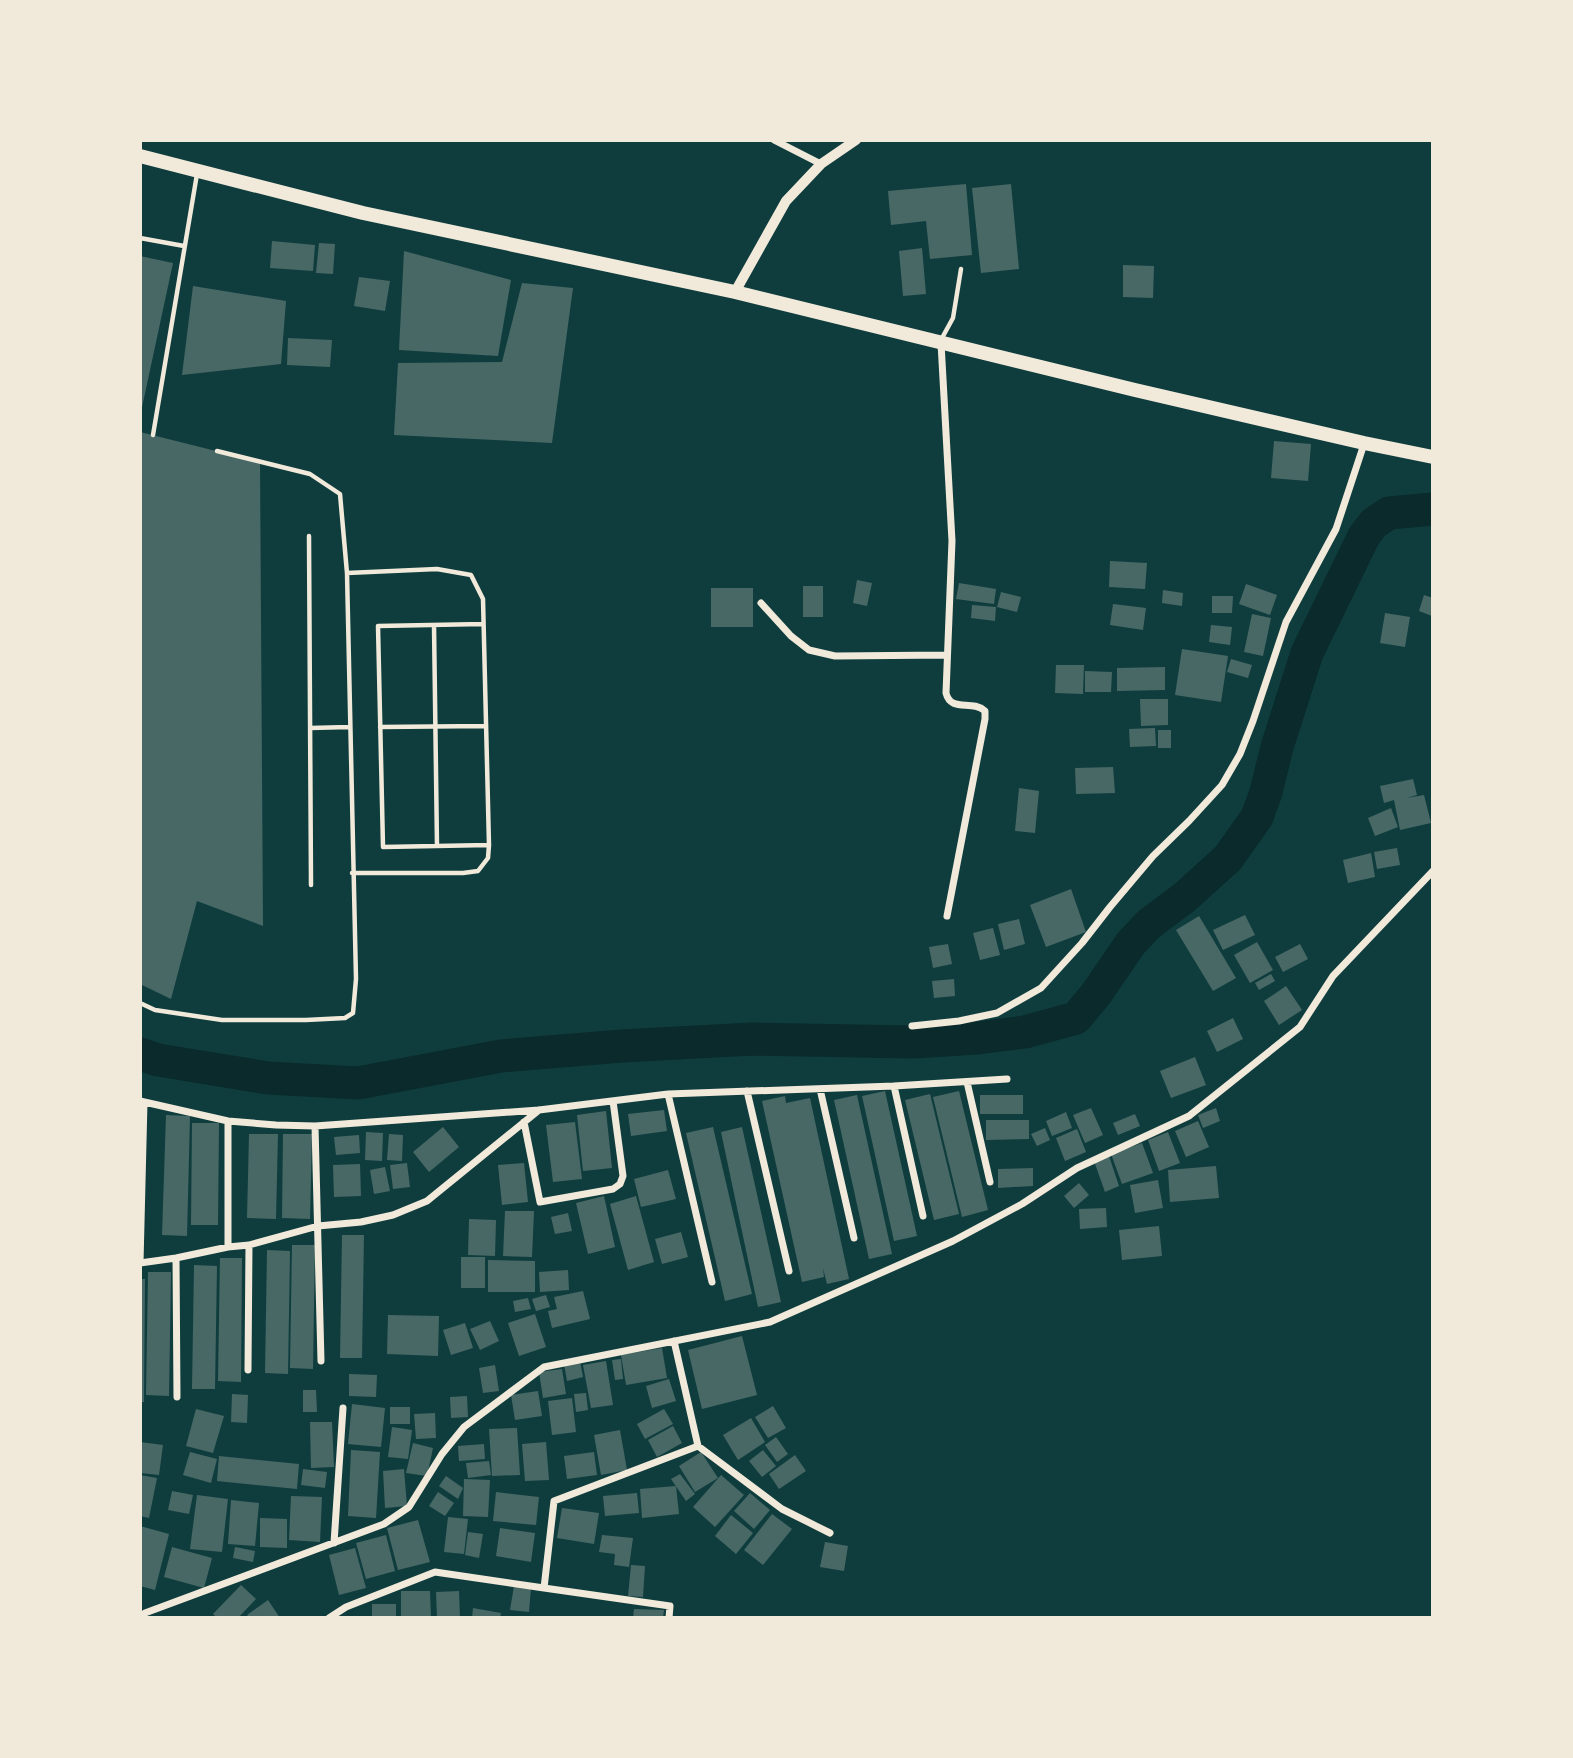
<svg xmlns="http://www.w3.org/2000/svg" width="1573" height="1758" viewBox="0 0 1573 1758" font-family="'Space Grotesk',sans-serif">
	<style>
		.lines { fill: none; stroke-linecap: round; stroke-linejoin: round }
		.river { stroke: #0a2a2b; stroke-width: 33 }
		.building { fill: #486865 }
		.service { stroke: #f1e9da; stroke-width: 4.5 }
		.minor { stroke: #f1e9da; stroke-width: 7 }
		.tertiary { stroke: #f1e9da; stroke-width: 10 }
		.trunk { stroke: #f1e9da; stroke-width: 14 }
	</style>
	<rect width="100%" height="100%" fill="#0f3d3e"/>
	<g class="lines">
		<path class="river" d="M140,1054L158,1060L268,1078L358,1083L501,1056L622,1046L752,1039L913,1042L978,1038L1025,1032L1076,1018L1096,994L1131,943L1149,924L1185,897L1228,858L1257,817L1266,792L1277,747L1307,653L1364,536L1374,523L1389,513L1433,509"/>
	</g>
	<path class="building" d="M966,184L972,255L930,259L926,221L891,225L888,191Z
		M1011,184L1019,269L981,273L972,188Z
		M272,241L315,245L313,271L270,268Z
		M319,243L335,244L333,274L316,273Z
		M922,248L926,294L903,296L899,251Z
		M404,251L511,280L498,356L399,350Z
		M140,256L173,263L141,412L140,411Z
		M1123,265L1154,266L1153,298L1123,297Z
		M359,277L390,281L385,311L354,306Z
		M522,283L573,288L552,443L394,435L398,363L502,362Z
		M193,286L286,301L281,364L182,375Z
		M288,338L332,340L330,367L287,365Z
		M140,432L260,462L263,926L197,901L171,999L140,984Z
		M1274,441L1311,444L1308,481L1271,478Z
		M1110,561L1147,563L1145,589L1109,587Z
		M857,580L872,583L867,606L853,603Z
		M959,583L996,589L994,604L956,599Z
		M1246,584L1277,595L1270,615L1239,604Z
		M803,586H823V617H803Z
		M711,588H753V627H711Z
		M1163,590L1183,593L1182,606L1162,603Z
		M1001,592L1021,597L1017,612L997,607Z
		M1424,595L1433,598L1432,616L1419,611Z
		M1212,596H1233L1232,613H1212Z
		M1113,604L1146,608L1143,630L1110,625Z
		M972,605L996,607L995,621L971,618Z
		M1385,613L1410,617L1405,647L1380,643Z
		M1252,614L1271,618L1263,656L1244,652Z
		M1211,625L1232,627L1230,645L1209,642Z
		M1182,649L1228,656L1221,702L1175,695Z
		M1231,659L1252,665L1248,678L1227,672Z
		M1056,665H1084L1083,694L1055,693Z
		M1165,667V690L1117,691V668Z
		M1085,671L1112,672L1111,692H1085Z
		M1140,699H1168V725L1141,726Z
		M1155,728L1156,746L1130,747L1129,729Z
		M1158,730H1171V748H1158Z
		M1113,767L1115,793L1076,794L1075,768Z
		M1413,779L1417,795L1407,798L1424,795L1431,823L1400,830L1394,800L1384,803L1380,786Z
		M1019,788L1039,791L1035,833L1015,831Z
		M1391,808L1398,827L1375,836L1368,818Z
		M1397,848L1400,865L1377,869L1374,852Z
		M1371,853L1375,877L1348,883L1343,860Z
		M1071,889L1086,932L1046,947L1030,905Z
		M1245,915L1255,935L1223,950L1213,930Z
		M1199,916L1236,978L1213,991L1176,930Z
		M1019,919L1025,944L1004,950L998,924Z
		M993,928L1000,955L980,960L973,933Z
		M1257,942L1273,970L1250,983L1234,955Z
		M948,944L952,964L933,968L929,947Z
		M1300,944L1308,959L1283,972L1275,957Z
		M1271,974L1275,981L1259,990L1255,983Z
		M954,979L955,996L934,998L932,981Z
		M1286,986L1302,1010L1279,1025L1264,1001Z
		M1233,1018L1243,1039L1217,1052L1207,1031Z
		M1195,1057L1206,1085L1171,1098L1160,1071Z
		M885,1091L917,1236L894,1241L862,1096Z
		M959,1091L988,1210L962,1217L933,1097Z
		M930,1094L959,1214L934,1220L905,1100Z
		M857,1095L892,1254L869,1259L834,1100Z
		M980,1095H1023V1114H980Z
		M785,1096L786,1103L810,1098L849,1279L827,1284L823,1268L824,1277L802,1282L762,1101Z
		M1091,1108L1103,1135L1085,1143L1073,1115Z
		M1216,1108L1220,1121L1203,1128L1198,1115Z
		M664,1110L667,1131L631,1136L628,1114Z
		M606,1111L612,1168L583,1171L577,1115Z
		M1066,1112L1072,1128L1052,1136L1046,1121Z
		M1135,1114L1140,1126L1118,1135L1113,1123Z
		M166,1115L190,1116L187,1236L162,1235Z
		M986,1120H1029V1139L986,1140Z
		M1198,1121L1209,1147L1186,1157L1175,1131Z
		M575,1122L582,1179L553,1182L546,1125Z
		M192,1123H219L218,1225H191Z
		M443,1127L459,1147L429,1172L413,1152Z
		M713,1127L752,1294L725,1301L686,1133Z
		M742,1127L781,1302L758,1307L721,1132Z
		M1045,1128L1050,1140L1037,1146L1031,1134Z
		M1077,1129L1086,1152L1065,1161L1056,1138Z
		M366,1132L383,1133L382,1161L365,1160Z
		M1168,1132L1180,1163L1159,1171L1148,1140Z
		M249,1134H278L276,1219L247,1218Z
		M283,1134H312L310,1219L282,1218Z
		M389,1134L403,1135L402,1161L387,1160Z
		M359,1135L360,1153L336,1155L334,1137Z
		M1142,1143L1153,1173L1122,1184L1111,1154Z
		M1109,1156L1119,1186L1105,1192L1094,1161Z
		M407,1163L410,1187L393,1189L390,1165Z
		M524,1163L528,1202L502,1205L498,1165Z
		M360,1164L361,1196L334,1197L333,1165Z
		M1216,1166L1219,1198L1170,1202L1168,1170Z
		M385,1167L390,1191L374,1194L370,1170Z
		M1033,1168V1186L998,1188V1169Z
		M668,1170L676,1199L641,1207L634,1179Z
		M1158,1180L1163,1208L1135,1213L1130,1185Z
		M1079,1183L1089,1195L1074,1208L1064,1196Z
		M604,1196L615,1247L588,1254L576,1203Z
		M636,1196L654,1262L628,1270L610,1204Z
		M1106,1208L1107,1227L1080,1229L1079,1209Z
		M505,1211H534L532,1257L503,1256Z
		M568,1213L572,1231L555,1234L551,1217Z
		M469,1219L496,1220L495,1256L468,1255Z
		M1159,1226L1162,1256L1122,1260L1119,1230Z
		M681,1232L688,1257L662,1264L655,1239Z
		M342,1235H364L362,1358H340Z
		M292,1245H315L313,1369L290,1368Z
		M267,1250L290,1251L288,1374L265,1373Z
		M461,1257H485V1288H461Z
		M220,1258H242L241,1382L218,1381Z
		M488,1260L535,1261V1292H488Z
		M194,1265L217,1266L215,1389H192Z
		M568,1270L569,1290L540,1292L539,1272Z
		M148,1272H171L169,1396L146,1395Z
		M140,1279H145L144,1402H140Z
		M583,1291L590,1319L552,1328L548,1311L557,1309L554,1297Z
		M546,1295L550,1307L536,1311L532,1299Z
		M528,1298L531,1309L515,1312L513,1301Z
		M535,1314L546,1347L519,1356L508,1323Z
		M388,1315L439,1316L438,1356L387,1354Z
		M490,1321L499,1341L480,1350L470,1329Z
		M465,1323L473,1348L451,1355L443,1330Z
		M742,1336L757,1395L702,1409L688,1350Z
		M662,1348L667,1378L626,1385L621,1355Z
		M621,1359L623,1379L615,1380L612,1360Z
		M580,1361L583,1377L567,1381L564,1364Z
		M606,1361L613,1405L591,1408L583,1365Z
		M495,1365L499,1391L483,1393L479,1368Z
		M562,1369L566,1394L543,1398L539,1372Z
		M349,1374L377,1375L376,1397L349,1396Z
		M669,1379L676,1401L652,1408L646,1386Z
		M303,1390H316L317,1412H303Z
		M538,1391L542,1416L515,1420L511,1395Z
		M586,1393L588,1410L576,1412L574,1394Z
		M232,1394L248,1395L247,1423L231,1422Z
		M467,1396L468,1417L451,1418L450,1397Z
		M572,1398L576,1432L552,1435L548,1401Z
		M352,1404L385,1408L381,1447L348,1444Z
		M773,1406L786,1428L768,1438L755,1417Z
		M390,1407H410V1424H390Z
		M196,1409L224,1416L213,1453L186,1446Z
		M664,1409L673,1424L645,1439L637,1424Z
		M435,1413L436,1438L416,1439L414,1414Z
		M751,1418L765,1442L738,1460L723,1435Z
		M310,1422H332L334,1467L311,1468Z
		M673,1426L682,1443L657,1457L648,1440Z
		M392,1427L412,1430L408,1459L388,1457Z
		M517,1428L520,1475L492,1476L489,1429Z
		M620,1430L627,1470L601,1475L594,1435Z
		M776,1437L788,1454L777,1462L765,1445Z
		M140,1442L163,1445L159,1475L140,1473Z
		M546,1442L549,1480L525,1481L522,1444Z
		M413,1443L433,1448L427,1476L406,1473Z
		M484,1444L485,1459L459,1461L458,1446Z
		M351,1450L380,1452L376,1518L348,1516Z
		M763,1450L776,1466L762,1477L749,1461Z
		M190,1452L217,1459L211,1483L183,1475Z
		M594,1452L597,1475L567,1479L564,1456Z
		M701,1452L718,1478L695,1492L679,1466Z
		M795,1455L806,1471L779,1489L769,1474Z
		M219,1456L299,1464L297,1489L217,1481Z
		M489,1461L491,1475L468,1478L466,1463Z
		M303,1469L327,1472L325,1488L301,1485Z
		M404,1469L407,1506L385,1508L383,1471Z
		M680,1474L695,1494L686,1501L671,1479Z
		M140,1475L157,1478L149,1518L140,1516Z
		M721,1475L744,1495L715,1527L693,1507Z
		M446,1476L463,1488L458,1499L439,1486Z
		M464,1479L490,1480L488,1517L463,1516Z
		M676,1486L679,1514L642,1518L640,1489Z
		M172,1491L193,1495L189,1514L168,1510Z
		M438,1492L454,1503L445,1516L429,1506Z
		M496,1492L539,1497L536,1525L493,1521Z
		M637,1493L639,1513L605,1516L603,1496Z
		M750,1493L770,1510L754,1529L734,1511Z
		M197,1495L228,1499L222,1552L190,1549Z
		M291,1496L322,1497L320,1542L289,1540Z
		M231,1500L259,1503L255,1546L228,1544Z
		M562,1508L599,1513L594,1544L557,1538Z
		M772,1514L792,1529L763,1565L744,1550Z
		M731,1515L753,1533L736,1554L715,1536Z
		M448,1517L468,1519L464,1554L444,1552Z
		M260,1518L287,1519V1548L260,1547Z
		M418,1520L430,1562L398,1570L387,1528Z
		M140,1526L169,1534L155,1590L140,1586Z
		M500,1528L535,1533L531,1562L496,1556Z
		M468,1532L483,1534L479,1558L465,1555Z
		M386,1535L395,1571L366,1579L356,1543Z
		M602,1535L633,1538L629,1567L614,1565L615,1554L599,1552Z
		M825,1542L848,1546L844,1571L820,1567Z
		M172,1547L212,1558L204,1588L164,1577Z
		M235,1547L255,1551L253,1562L233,1558Z
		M355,1548L366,1588L339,1595L329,1555Z
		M631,1565L645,1566L643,1597L628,1596Z
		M241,1585L256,1599L238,1618H217L213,1614Z
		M514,1586L531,1588L529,1612L510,1610Z
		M401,1591H430L431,1618H401Z
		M459,1591L460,1618H437L436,1592Z
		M268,1600L280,1618H250L247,1615Z
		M372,1604H396V1618H372Z
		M473,1608L501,1613L500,1618H472Z
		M634,1609L664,1610L663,1618H633Z"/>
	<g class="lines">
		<path class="service" d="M140,238L184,246
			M942,338L953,318L961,269
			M153,435L197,174
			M309,536L311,885
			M347,573L437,569L471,575L483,599L489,845L488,858L478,871L463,873H352
			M483,624L378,626L383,847L489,845
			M434,625L437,846
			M380,727L486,726
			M310,728L349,727
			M140,1003L155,1010L222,1020H306L345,1018L353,1013L356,979L347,573L340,494L310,474L217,451"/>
		<path class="minor" d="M774,140L821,164
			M941,343L952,541L946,693C951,713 972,699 985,711V719L947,916
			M761,603L791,636L809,650L835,656L947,655
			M912,1026L959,1021L997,1013L1041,988L1082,943L1110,907L1153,856L1189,821L1222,785L1240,754L1253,721L1286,622L1336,529L1364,444
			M967,1082L990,1182
			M894,1086L923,1216
			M820,1089L854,1238
			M747,1091L789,1271
			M668,1094L712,1282
			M140,1101L228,1121L276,1125L315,1126L539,1110L668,1094L894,1086L1007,1079
			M228,1121V1247
			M524,1122L540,1202L613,1189L620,1184L623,1176L613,1101
			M315,1126L321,1361
			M176,1258L177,1397
			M140,1263L176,1258L228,1247L249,1245L318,1226L361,1222L393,1215L427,1201L539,1110
			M140,1263L144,1102
			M674,1341L698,1446
			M248,1370L249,1245
			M334,1543L343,1408
			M544,1588L670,1606L669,1618
			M140,1618L145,1613L384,1524L409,1507L442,1454L464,1427L544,1367L770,1322L953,1241L1022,1204L1077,1168L1189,1116L1300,1027L1333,976L1433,871
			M329,1618L346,1607L435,1572L544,1588L554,1501L698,1446L782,1509L830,1533"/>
		<path class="tertiary" d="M735,292L786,201L821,164L856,140"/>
		<path class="trunk" d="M140,156L363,213L735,292L1135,390L1364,443L1433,457"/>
	</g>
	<rect width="1573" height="1758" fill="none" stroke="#f1e9da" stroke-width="284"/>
</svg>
